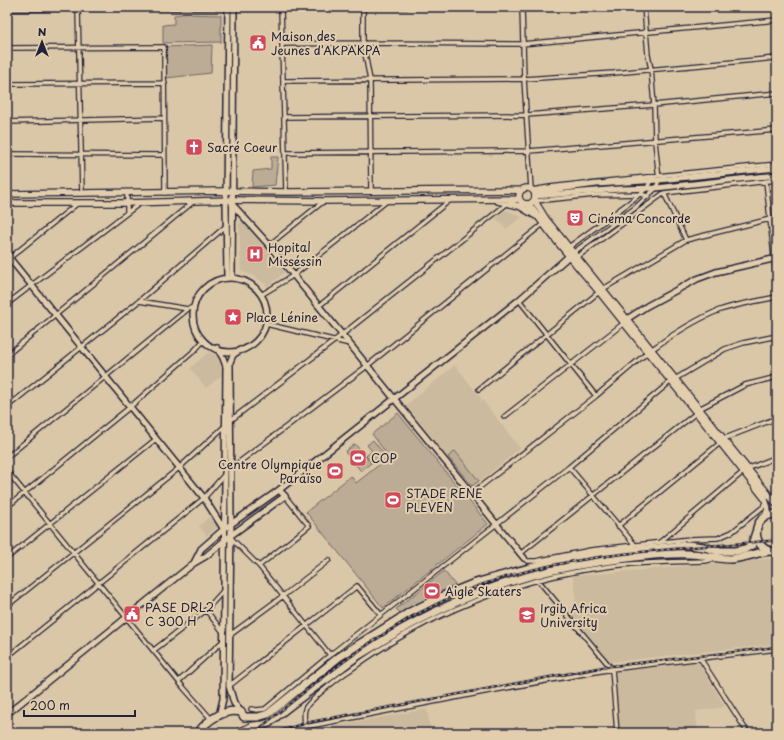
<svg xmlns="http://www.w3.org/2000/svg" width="784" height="740" viewBox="0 0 784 740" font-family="'Playpen Sans',sans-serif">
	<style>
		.built { fill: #cbba9e }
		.green { fill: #bcac96; stroke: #6f6768 }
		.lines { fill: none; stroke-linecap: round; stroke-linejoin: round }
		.street-casing { stroke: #22223b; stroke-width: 6 }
		.secondary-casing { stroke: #22223b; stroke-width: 8 }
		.primary-casing { stroke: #22223b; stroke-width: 8 }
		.highway-casing { stroke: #22223b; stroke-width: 10 }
		.street { stroke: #e2ceac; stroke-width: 3.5 }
		.secondary { stroke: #e2ceac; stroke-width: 5 }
		.primary { stroke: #e2ceac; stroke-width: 5.5 }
		.highway { stroke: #e2ceac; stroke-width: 7 }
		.rail-casing { stroke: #22223b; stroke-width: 2.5 }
		.rail { stroke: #e2ceac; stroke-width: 1; stroke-dasharray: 3; stroke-linecap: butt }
		.labels { text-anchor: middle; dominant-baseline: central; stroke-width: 4; stroke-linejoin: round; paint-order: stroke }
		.poi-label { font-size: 12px; fill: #22223b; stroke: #e2ceac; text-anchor: start }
	</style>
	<rect width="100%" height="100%" fill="#dac7a7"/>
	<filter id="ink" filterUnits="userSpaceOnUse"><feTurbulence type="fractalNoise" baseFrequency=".025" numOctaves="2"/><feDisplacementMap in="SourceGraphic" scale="8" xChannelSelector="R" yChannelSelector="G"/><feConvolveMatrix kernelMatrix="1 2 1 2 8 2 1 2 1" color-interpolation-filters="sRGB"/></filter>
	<g filter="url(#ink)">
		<path class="built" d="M506,210L522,217L506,229L496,218Z
			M239,222H244L285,272L268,286L252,275L241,271Z
			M209,352L221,358L224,364V374L206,388L190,368Z
			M455,365L520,448L472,488L406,405Z
			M210,516L219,526L207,536L199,526Z
			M777,558V644L610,662L569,612L576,599L573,576Z
			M698,661L725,707L696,711L698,733H619L611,673Z
			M427,709L431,733H295Z"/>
		<path class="green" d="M182,14L221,15V42L163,43V25L174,24V15Z
			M212,45L211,73L166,78L164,47Z
			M271,157H278L275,185L252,187L253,171L271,169Z
			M398,413L488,524L383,608L306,512L351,476L356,483L389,457L372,434Z
			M373,440L384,454L372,463L366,456L372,451L367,445Z
			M355,444L371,463L361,471L345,452Z
			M455,451L479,481L472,486L448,457Z
			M444,571L456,586L401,614L396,609Z"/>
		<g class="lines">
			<g class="street-casing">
				<path id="street" d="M357,7H406
					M363,7V43L370,80L371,191
					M522,7L524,79L531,189
					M281,8L286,192
					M7,9L336,7
					M78,9L82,194
					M282,44L363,43L522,44L777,20
					M7,48L164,47L165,193
					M284,81L524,79L614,73L777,58
					M7,84L165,83
					M284,117L526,115L654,105L777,93
					M7,122L164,118
					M285,153L529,151L777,130
					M7,154L163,155
					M607,181L777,164
					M766,181L777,285
					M532,190L550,187L585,183
					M127,193V212
					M664,193L686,240
					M535,201L595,195L640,194L648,196
					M269,245L324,201
					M569,247L630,202L647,188L651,180
					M574,252L635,208L656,188L659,180L655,141L654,105L651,69L648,55L644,7
					M577,257L664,193L777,180
					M7,260L78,203
					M603,289L686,240L770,219L777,218
					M261,295L294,275L387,201
					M519,300L596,396
					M139,301L188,309L194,307
					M7,304L140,203
					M319,306L449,201
					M266,324L350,344
					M651,350C672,335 696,319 720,310C738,304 758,301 777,297
					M7,355L193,202
					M675,379L725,349L743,343L777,336
					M479,389L599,292
					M7,407L139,301L226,226
					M699,409L745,385L777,377
					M504,417L624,323
					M231,420L334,341L508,203
					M723,439L777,418
					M7,457L188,309
					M569,467L635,545
					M230,469L367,366L543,224
					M747,469L777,457
					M7,471L183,687L212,720
					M471,494L596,396L648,352
					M771,497L777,495
					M7,507L130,407L195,350L204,340
					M618,526L720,443
					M230,537L259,566L330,655
					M660,542L743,472
					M520,554L696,413
					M7,558L156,439
					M524,558L527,561H536L591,550L690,539L718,538L732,532L763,507L765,502
					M259,566L309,526L285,496
					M538,580L612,669L617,733
					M7,606L179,468L225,426
					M206,610L223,632
					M230,635L283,596L329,560
					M154,650L206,610L224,590
					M7,657L204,498L225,474
					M700,658L748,733
					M179,681L223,641
					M229,686L357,586L381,615
					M251,709L257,710L265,709L330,655L569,467L670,382
					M283,733L305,727L484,692L612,669L777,649
					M306,733C305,726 303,716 305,709C307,702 342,675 350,670C426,614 518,577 612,566C643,562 674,562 705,561L715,559"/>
			</g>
			<g class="secondary-casing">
				<path id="secondary" d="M534,192L597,184L659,180L777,168
					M535,196L620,189L656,188L777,175
					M232,204L269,245L524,558
					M7,255L204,498L223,528
					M227,278L226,200L228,7
					M232,278L234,7
					M193 315a37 37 0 1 1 74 0a37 37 0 1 1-74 0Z
					M627,319L647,306L697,279L716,272L777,258
					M217,348L223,358L226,366L223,699L219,716
					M240,350L233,355L230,362L231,524L229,686L234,703L241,712
					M194,563L201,549L224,529L279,490L519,300L569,256
					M7,714L194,563L206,556L230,536L285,496L279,490
					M7,731L9,733"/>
			</g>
			<g class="primary-casing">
				<path id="primary" d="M519 196a8 8 0 1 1 16 0a8 8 0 1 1-16 0Z
					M7,194L226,191L286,192L522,190
					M535,198L536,203L546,219L777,505
					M498,201L519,206L536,216
					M7,203H127L232,200L325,201L519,199
					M527,204L532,208C552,238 577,265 600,293C655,362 711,430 765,499L768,509L765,517"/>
			</g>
			<g class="highway-casing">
				<path id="highway" d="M777,514C749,514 750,552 777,552
					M198,733C207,720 225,708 241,712L244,717H258L268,714L339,657L410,612L443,596L475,583L551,562L592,554L688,545L704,547L718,551H735L745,549L752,545L756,532
					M239,733L253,726L263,725L269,723C287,707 307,693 327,679C340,669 352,659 366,651C437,605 515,573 598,562C627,558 660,553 689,554C703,554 716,559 731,559C744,558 756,553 769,551"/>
			</g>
			<use href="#street" class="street"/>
			<use href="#secondary" class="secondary"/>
			<use href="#primary" class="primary"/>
			<use href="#highway" class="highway"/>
			<g class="rail-casing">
				<path id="rail" d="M254,733C323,676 393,618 478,586C574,551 677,550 777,540
					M274,733L305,723L603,667L777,647"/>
			</g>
			<use href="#rail" class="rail"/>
		</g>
	</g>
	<defs>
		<g id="civic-square" transform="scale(0.9)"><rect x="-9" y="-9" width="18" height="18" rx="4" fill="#d1495b" stroke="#e2ceac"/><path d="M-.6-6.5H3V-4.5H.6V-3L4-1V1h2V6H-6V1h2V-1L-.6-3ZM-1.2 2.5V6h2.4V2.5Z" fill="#fff"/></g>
		<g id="church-square" transform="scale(0.9)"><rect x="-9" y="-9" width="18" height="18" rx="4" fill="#d1495b" stroke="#e2ceac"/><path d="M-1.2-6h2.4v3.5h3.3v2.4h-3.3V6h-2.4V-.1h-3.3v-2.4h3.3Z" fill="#fff"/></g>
		<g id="theatre-square" transform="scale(0.9)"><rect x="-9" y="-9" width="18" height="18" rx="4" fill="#d1495b" stroke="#e2ceac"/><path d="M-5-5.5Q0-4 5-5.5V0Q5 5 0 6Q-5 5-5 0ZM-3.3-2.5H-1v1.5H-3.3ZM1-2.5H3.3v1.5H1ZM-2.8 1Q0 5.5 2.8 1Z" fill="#fff"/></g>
		<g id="hospital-square" transform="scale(0.9)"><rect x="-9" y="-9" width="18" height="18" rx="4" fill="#d1495b" stroke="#e2ceac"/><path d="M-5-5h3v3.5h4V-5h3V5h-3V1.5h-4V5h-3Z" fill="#fff"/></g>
		<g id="sight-square" transform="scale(0.9)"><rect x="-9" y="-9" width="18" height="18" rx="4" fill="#d1495b" stroke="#e2ceac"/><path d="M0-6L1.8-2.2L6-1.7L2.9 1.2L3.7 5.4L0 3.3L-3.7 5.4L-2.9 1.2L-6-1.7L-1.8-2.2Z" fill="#fff"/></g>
		<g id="stadium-square" transform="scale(0.9)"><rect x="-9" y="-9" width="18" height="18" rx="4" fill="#d1495b" stroke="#e2ceac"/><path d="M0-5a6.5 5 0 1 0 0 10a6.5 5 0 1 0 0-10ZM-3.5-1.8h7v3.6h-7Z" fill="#fff"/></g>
		<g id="university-square" transform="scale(0.9)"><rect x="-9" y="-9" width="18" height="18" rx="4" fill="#d1495b" stroke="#e2ceac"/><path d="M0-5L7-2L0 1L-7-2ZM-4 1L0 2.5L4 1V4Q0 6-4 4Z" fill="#fff"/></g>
	</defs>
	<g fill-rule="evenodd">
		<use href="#civic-square" x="258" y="43"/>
		<use href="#church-square" x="194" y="147"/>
		<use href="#theatre-square" x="575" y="218"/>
		<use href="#hospital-square" x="255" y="254"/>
		<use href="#sight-square" x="233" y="317"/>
		<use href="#stadium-square" x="358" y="458"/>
		<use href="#stadium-square" x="335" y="471"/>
		<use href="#stadium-square" x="393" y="500"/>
		<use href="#stadium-square" x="432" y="591"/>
		<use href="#civic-square" x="132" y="614"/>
		<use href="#university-square" x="527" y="615"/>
	</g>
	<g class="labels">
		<g class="poi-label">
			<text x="271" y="36">Maison des<tspan x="271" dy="14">Jeunes d'AKPAKPA</tspan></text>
			<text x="207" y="147">Sacré Coeur</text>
			<text x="588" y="218">Cinéma Concorde</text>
			<text x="268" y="247">Hopital<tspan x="268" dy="14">Misséssin</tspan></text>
			<text x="246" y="317">Place Lénine</text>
			<text x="371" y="458">COP</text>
			<text x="322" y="464" text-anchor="end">Centre Olympique<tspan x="322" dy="14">Paraïso</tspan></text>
			<text x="406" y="493">STADE RENE<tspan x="406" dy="14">PLEVEN</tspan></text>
			<text x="445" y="591">Aigle Skaters</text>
			<text x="145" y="607">PASE DRL2<tspan x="145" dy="14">C 300 H</tspan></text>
			<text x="540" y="608">Irgib Africa<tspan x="540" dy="14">University</tspan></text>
		</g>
	</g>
	<rect width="784" height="740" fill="none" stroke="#e2ceac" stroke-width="24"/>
	<rect x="12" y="12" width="760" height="716" fill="none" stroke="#22223b" stroke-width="1.5" filter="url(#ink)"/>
	<g transform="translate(42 42)" stroke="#e2ceac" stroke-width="3" paint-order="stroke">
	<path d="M0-3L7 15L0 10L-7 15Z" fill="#22223b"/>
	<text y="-6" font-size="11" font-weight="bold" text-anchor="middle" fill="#22223b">N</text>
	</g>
	<path d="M24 710v6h111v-6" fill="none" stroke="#22223b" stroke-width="2"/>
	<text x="30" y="710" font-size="12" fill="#22223b" stroke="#e2ceac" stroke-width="3" paint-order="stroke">200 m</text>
</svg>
